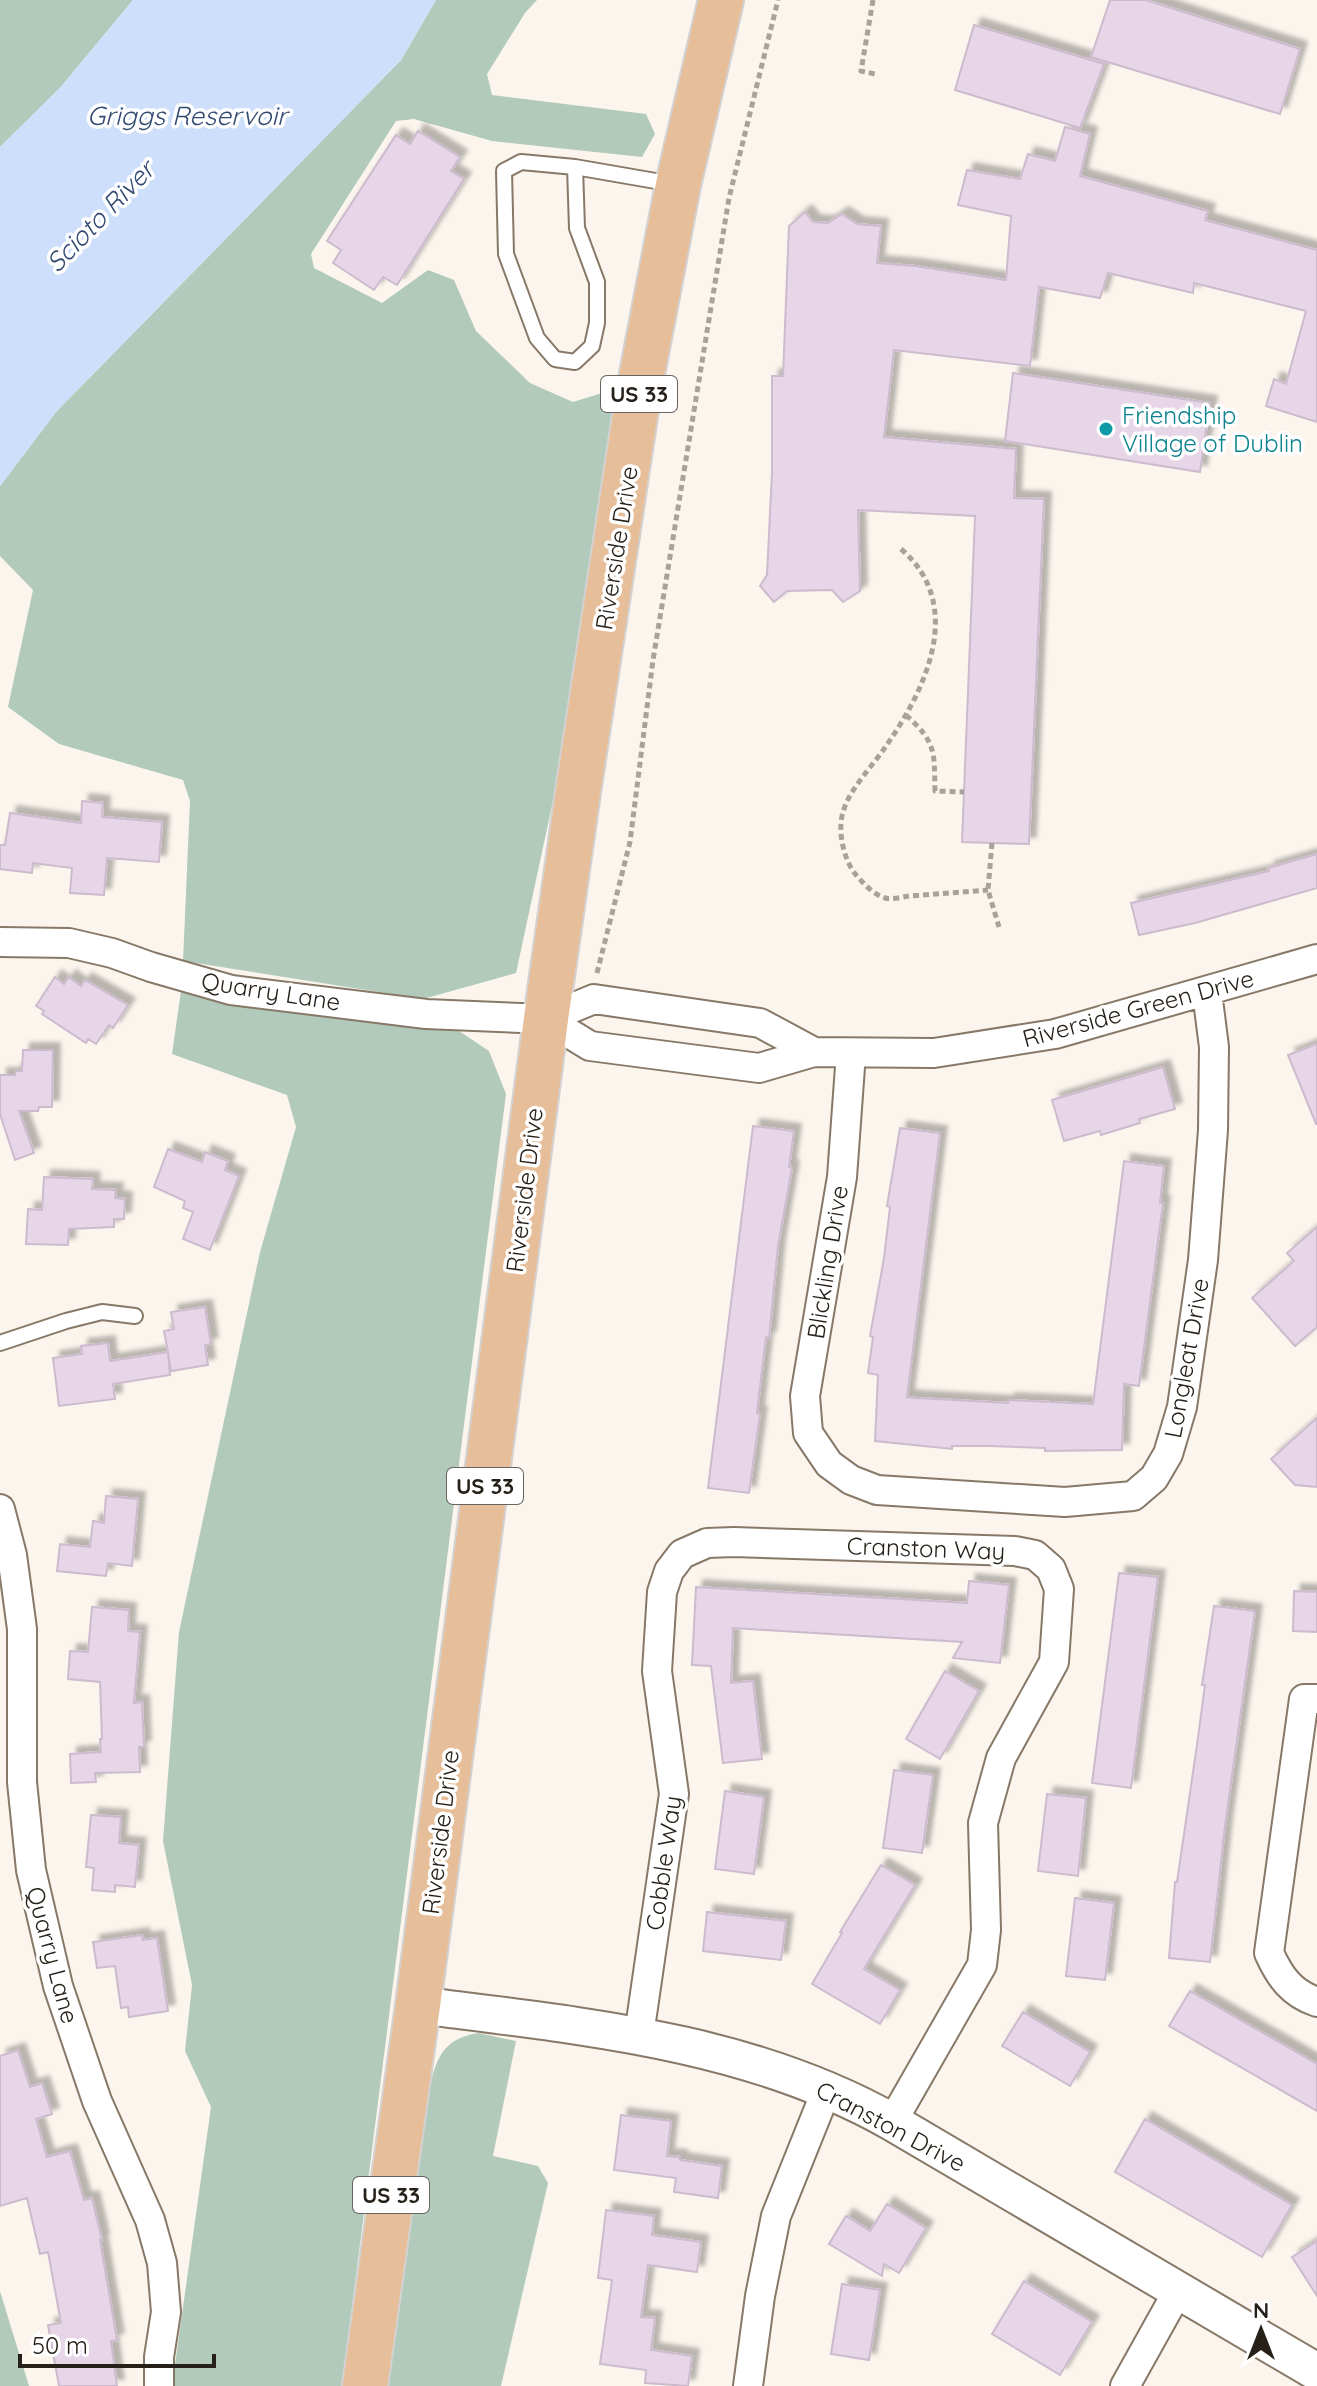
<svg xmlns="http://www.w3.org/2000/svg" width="1317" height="2386" viewBox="0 0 1317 2386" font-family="Quicksand,sans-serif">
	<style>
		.green { fill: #b1cabb }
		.water { fill: #cedffb }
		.building { fill: #e7d5e8; stroke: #ccbbcd; stroke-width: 2; filter: url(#shadow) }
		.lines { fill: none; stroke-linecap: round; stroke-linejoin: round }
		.service-casing { stroke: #877867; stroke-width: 18 }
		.minor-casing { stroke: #877867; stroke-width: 32 }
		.tertiary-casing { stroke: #877867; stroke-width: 40 }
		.primary-casing { stroke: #d4d2d1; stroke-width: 48 }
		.path { stroke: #a8a29b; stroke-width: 5; stroke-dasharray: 6 4; stroke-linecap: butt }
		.service { stroke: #fff; stroke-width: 14 }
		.minor { stroke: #fff; stroke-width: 28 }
		.tertiary { stroke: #fff; stroke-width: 36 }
		.primary { stroke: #e6be99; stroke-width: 44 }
		.culture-dot { fill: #0f9aa8; stroke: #fff; stroke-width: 3 }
		.labels { text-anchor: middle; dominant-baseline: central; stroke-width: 7; stroke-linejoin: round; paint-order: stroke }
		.shield { fill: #fff; stroke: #67635e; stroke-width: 2 }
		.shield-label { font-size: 22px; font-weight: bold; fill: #262019 }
		.culture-label { font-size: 24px; fill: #0d838f; stroke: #fff; text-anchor: start }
		.street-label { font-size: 24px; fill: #262019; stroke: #fff }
		.water-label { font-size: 26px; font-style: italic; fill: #324971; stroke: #fff }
	</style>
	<defs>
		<filter id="shadow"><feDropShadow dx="7" dy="-7" stdDeviation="2" flood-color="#0004"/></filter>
	</defs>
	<rect width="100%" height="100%" fill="#fcf5ee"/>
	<path class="green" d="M0,0H133L60,88L0,147Z
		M436,0H537L525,13L487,74L492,95L646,114L655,134L642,157L492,141L414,119L396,121L311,254L314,268L382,303L428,270L454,280L476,331L530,383L573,402L618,388L553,801L516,973L423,999L183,961L190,801L183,780L59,744L8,707L33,590L0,556V486L56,412L401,60Z
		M181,991L327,1014L459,1031L489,1051L506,1094L342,2386H172L211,2107L185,2051L192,1985L163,1841L179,1632L260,1252L296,1127L287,1095L172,1054Z
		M478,2033L516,2041L493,2156L538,2166L548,2183L501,2386H386L426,2103C435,2067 436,2040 478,2033Z
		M0,2291L29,2386H0Z"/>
	<path class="water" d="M133,0H436L401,60L56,412L0,486V147L60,88Z"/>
	<path class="building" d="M1110,0H1146L1300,49L1280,114L1091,57Z
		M974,25L1104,64L1080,128L955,90Z
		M1065,127L1090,134L1080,176L1208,211L1205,220L1317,250V422L1266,406L1274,379L1286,384L1306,311L1194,283L1193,293L1108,273L1100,298L1039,287L1030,366L894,350L884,437L1016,449L1014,498L1044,499L1029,844L962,842L975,516L858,510L860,591L843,602L832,590L787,591L774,602L760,586L767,575L772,472V376H783L789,226L805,212L813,222L828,223L842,214L857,224L881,226L877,263L915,266L1006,280L1011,216L958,205L967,170L1020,179L1028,154L1055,161Z
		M418,131L460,157L451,171L464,179L397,285L383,277L374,290L333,263L341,250L327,241L396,135L410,144Z
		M1013,373L1210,403L1200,472L1005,441Z
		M82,801L103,803L102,817L162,822L159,862L107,858L104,895L70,893L72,868L33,863L32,873L0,869V845H5L10,813L81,823Z
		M1317,854V888L1195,923L1139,935L1131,903L1269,871L1268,868Z
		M55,977L64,984L69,977L81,986L85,980L128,1005L113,1028L109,1025L96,1044L88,1039L86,1043L42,1014L44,1011L36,1006Z
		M1317,1044V1124H1316L1288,1055Z
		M23,1050H53L52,1107H39L38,1111H19L34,1153L15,1160L0,1114V1075H15V1071H22Z
		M1163,1067L1175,1109L1139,1119L1140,1123L1101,1135L1100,1131L1064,1141L1052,1100Z
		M753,1126L794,1131L789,1167L792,1168L778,1246L769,1338L766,1337L757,1413L760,1414L749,1493L708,1488Z
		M900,1128L940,1133L907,1397L917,1398L1008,1403V1400L1093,1404L1124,1161L1164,1166L1160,1203H1163L1139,1386L1124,1384L1122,1450L1045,1451V1448L990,1446H952V1449L875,1441L878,1375L868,1373L873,1337L870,1336L884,1258L890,1207L887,1206Z
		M168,1149L202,1162L205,1152L228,1161L225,1170L239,1176L210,1250L183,1239L193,1212L183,1208L185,1201L154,1187Z
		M44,1177L93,1179L92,1189L116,1190L115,1198L125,1199L124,1219H114V1227L69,1229L68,1245L26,1244L28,1209L42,1210Z
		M1317,1227V1327L1295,1346L1252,1298L1294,1261L1287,1253Z
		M205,1307L211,1344L205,1345L208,1365L171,1371L168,1353L170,1375L113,1384L115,1399L59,1406L53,1358L82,1354L81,1346L108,1343L110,1361L168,1352L164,1331L174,1329L171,1312Z
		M1317,1418V1487L1295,1485L1271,1459Z
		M106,1496L138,1499L132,1566L108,1563L106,1576L57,1571L60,1544L90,1547L93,1521L104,1523Z
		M1119,1573L1158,1577L1131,1788L1092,1783Z
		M969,1581L1009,1585L1000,1663L953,1658L962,1642L733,1628L731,1683L753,1681L762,1759L723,1763L711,1666L692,1665L696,1587L967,1603Z
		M1294,1591L1317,1592V1632L1293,1631Z
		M1214,1606L1255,1611L1225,1826L1210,1962L1169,1958L1175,1882H1177L1197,1745L1205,1685H1202Z
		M92,1607L129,1610L128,1631L140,1632L134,1703L142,1702L144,1747H139L140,1772L95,1773L96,1782L71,1783L70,1754L101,1752L100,1739H102L100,1682L68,1679L70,1651L88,1652Z
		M945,1671L979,1691L940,1759L906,1739Z
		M894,1770L933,1775L922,1853L883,1848Z
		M725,1791L764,1797L754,1874L715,1869Z
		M1047,1794L1086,1798L1078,1876L1038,1871Z
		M91,1815L121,1817L119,1843L139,1845L135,1887L115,1885V1892L92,1890L94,1868L86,1867Z
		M881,1865L915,1885L864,1969L900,1990L880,2024L812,1984L842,1933L840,1932Z
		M1075,1898L1114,1903L1105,1980L1066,1976Z
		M707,1912L786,1921L781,1960L703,1951Z
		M142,1935L143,1940L157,1938L168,2011L129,2017L128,2007L121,2008L115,1966L97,1968L93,1942Z
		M1190,1991L1317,2064V2111L1169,2026Z
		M1023,2012L1090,2052L1070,2086L1002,2046Z
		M18,2050L30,2087L42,2083L52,2114L36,2119L47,2157L70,2151L84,2200L92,2198L102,2240H100L117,2340L111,2341L117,2386H59L48,2325L61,2323L48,2252L40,2254L27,2198L0,2206V2056Z
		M621,2115L671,2121L667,2156L680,2157V2160L722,2166L718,2198L674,2192L676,2178L614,2170Z
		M1145,2119L1292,2205L1262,2257L1115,2172Z
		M887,2204L926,2228L899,2273L884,2264L882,2276L829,2244L846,2216L870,2231Z
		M606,2210L654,2216L652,2235L701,2242L697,2272L648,2265L641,2317L655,2318L651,2350L692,2356L688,2386L645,2383L646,2370L600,2364L612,2280L598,2278Z
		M1317,2241V2296L1292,2257Z
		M1024,2281L1092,2322L1060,2375L992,2334Z
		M842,2284L880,2290L869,2360L831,2354Z"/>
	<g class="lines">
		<g class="service-casing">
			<path id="service" d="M575,167L577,228L597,282V323L592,346L575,362L555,359L537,338L506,254L504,171L521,162L575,167L673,184
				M0,1343L66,1321L102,1312L135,1316"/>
		</g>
		<g class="minor-casing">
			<path id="minor" d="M0,942L69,943L112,953L151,967L231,990L426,1014L546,1019L594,999L760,1023L814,1052
				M546,1019L590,1046L759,1068L814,1052L934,1053L1055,1034L1317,959
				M851,1053L842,1177L805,1396L808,1433L829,1464L851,1480L877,1490L1065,1502L1133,1496L1154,1478L1168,1454L1182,1407L1203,1260L1213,1130L1214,1047L1207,992
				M0,1509L12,1555L22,1629V1782L31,1870L58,1986L97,2101L150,2220L162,2263L166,2312L159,2357V2386
				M1317,1699H1304L1269,1953C1280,1977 1291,1993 1317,2002
				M639,2035L674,1794L657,1671L662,1592L669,1571L682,1554L707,1543L734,1542L1015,1551L1035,1555L1051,1569L1059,1589L1054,1662L1001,1758L983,1823L986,1930L982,1965L892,2122
				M748,2386L760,2296L776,2216L827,2089
				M1125,2386L1178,2291"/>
		</g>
		<g class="tertiary-casing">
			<path id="tertiary" d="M418,2005C580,2026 747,2040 892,2122L1317,2372"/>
		</g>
		<g class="primary-casing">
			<path id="primary" d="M365,2386L418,2005L546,1019L578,792L639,390L678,185L721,0"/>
		</g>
		<path class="path" d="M873,0L861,71L875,74
			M901,549C966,605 926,689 886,746C872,767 850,788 843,812C837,831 844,862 857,876C864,884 874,895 885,898C892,900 902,897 909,896C936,894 962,892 988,890
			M906,715C937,743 934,752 935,791L964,792
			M992,843L988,890L999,927
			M597,973L630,842L653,660L729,198L778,0"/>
		<use href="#service" class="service"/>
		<use href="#minor" class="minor"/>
		<use href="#tertiary" class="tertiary"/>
		<use href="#primary" class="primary"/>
	</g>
	<circle class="culture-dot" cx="1106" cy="429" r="8"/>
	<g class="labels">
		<g class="shield">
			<rect x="601" y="376" width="76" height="36" rx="6"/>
			<rect x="447" y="1468" width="76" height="36" rx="6"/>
			<rect x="353" y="2177" width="76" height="36" rx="6"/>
		</g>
		<g class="shield-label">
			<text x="639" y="394">US 33</text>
			<text x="485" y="1486">US 33</text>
			<text x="391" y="2195">US 33</text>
		</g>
		<g class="culture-label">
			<text x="1122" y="415">Friendship<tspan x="1122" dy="28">Village of Dublin</tspan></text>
		</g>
		<g class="street-label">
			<text transform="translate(616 548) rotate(-81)">Riverside Drive</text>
			<text transform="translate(271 991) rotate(9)">Quarry Lane</text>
			<text transform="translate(1138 1008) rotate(-15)">Riverside Green Drive</text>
			<text transform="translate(524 1190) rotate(-83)">Riverside Drive</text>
			<text transform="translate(827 1262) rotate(-81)">Blickling Drive</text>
			<text transform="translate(1186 1358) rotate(-80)">Longleat Drive</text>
			<text transform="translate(926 1548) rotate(2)">Cranston Way</text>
			<text transform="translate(440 1832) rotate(-83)">Riverside Drive</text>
			<text transform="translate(663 1863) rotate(-82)">Cobble Way</text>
			<text transform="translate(53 1955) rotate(75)">Quarry Lane</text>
			<text transform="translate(891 2126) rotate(28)">Cranston Drive</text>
		</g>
		<g class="water-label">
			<text x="187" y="115">Griggs Reservoir</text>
			<text transform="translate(100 216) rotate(-46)">Scioto River</text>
		</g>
	</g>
	<g transform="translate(1261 2330)" stroke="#ffffff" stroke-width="6" paint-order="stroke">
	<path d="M0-6L14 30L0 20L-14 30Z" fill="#262019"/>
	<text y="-12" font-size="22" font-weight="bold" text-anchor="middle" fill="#262019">N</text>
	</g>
	<path d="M20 2354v12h194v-12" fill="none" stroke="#262019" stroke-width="4"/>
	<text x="32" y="2354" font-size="24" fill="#262019" stroke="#ffffff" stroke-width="6" paint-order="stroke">50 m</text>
</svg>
